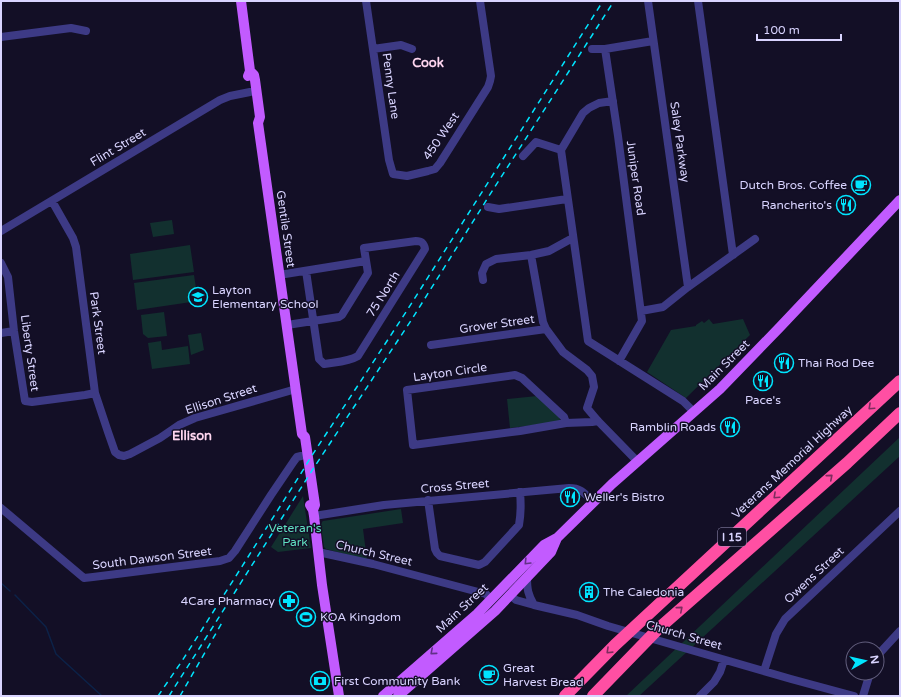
<svg xmlns="http://www.w3.org/2000/svg" width="901" height="697" viewBox="0 0 901 697" font-family="'Varela Round',sans-serif">
	<style>
		.green { fill: #12302f }
		.lines { fill: none; stroke-linecap: round; stroke-linejoin: round }
		.stream { stroke: #0c2248; stroke-width: 1.5 }
		.minor { stroke: #3d3a85; stroke-width: 8 }
		.major { stroke: #c25bff; stroke-width: 10 }
		.highway { stroke: #ff4fa3; stroke-width: 12 }
		.rail { stroke: #00e5ff; stroke-width: 1.5; stroke-dasharray: 6 5; stroke-linecap: butt }
		.oneway { stroke: #7d2c5e }
		.oneway2 { stroke: #623188 }
		.labels { text-anchor: middle; dominant-baseline: central; stroke-width: 3; stroke-linejoin: round; paint-order: stroke }
		.shield { fill: #130f26; stroke: #9e99be; stroke-width: 1 }
		.shield-label { font-size: 11px; font-weight: bold; fill: #d9d4ff }
		.street-label { font-size: 12px; fill: #d9d4ff; stroke: #130f26 }
		.poi-label { font-size: 12px; fill: #d9d4ff; stroke: #130f26; text-anchor: start }
		.park-label { font-size: 12px; fill: #5fe0c0; stroke: #130f26 }
		.neighbourhood-label { font-size: 13px; font-weight: bold; fill: #ffd6f0; stroke: #130f26 }
	</style>
	<rect width="100%" height="100%" fill="#130f26"/>
	<path class="green" d="M172,220L174,234L153,237L150,223Z
		M190,245L194,272L133,280L130,254Z
		M194,275L198,301L137,310L134,283Z
		M164,312L167,336L148,338L143,334L141,315Z
		M709,319L713,324L743,319L750,335L686,398L647,372L671,330L696,326V325L702,321L704,323Z
		M201,333L204,350L191,355L188,335Z
		M161,341L162,350L188,346L190,364L152,369L148,343Z
		M537,396L559,417L560,420L559,422L510,428L507,399Z
		M900,437V456L639,696H626Z
		M303,496L311,548L278,552L271,547Z
		M401,509L403,523L363,529L367,560L326,549L324,547L321,526L322,522L323,521Z"/>
	<g class="lines">
		<path class="stream" d="M1,583L10,591
			M15,595L46,627L56,654L102,696"/>
		<path class="minor" d="M366,1L389,160L393,174L407,176L428,171L435,169L440,163L488,87L490,81L491,76L480,1
			M648,1L688,287
			M698,1L733,255
			M1,37L71,28L86,31
			M373,49L401,45L412,49
			M592,49H605L653,41
			M605,49L618,136L642,321L619,361
			M613,101L599,103L589,108L583,113L561,150L588,341L683,401L694,412
			M523,156L536,142L561,150
			M52,201L73,238L76,247L95,393L108,432L115,452L119,455L124,456L130,454L160,438L179,425L195,418L296,389
			M488,207L499,209L567,199
			M1,231L220,100L230,96L250,92
			M531,255L543,322L546,329
			M1,263L8,277L14,331L25,401L32,402L85,395L95,393
			M279,275L366,261
			M483,280L482,273L486,264L496,259L531,255L549,251L569,240L573,239
			M641,311L663,307L688,287L755,239
			M287,325L339,317L342,315L368,273L364,248L416,241C422,241 424,243 425,249L358,356C348,362 335,362 324,364L319,359L306,271
			M1,333L14,331
			M431,345L546,329L563,352L587,370L592,376L594,387L587,408L598,421L637,461
			M566,423L564,417L522,378L515,375L407,390L413,445L520,431L566,423L592,422L598,421
			M428,500L435,549L437,553L440,556L479,565L485,562L519,525C521,514 521,503 520,492
			M1,508L84,578L93,577L220,561L229,558L235,551L271,495L294,461L297,457L301,456
			M314,516L384,505L569,488C582,488 585,494 593,502
			M318,552L373,564L467,589L486,594L491,600
			M527,577C527,589 528,595 534,605
			M510,595L516,600L534,605L577,615L608,626L791,679L854,696
			M877,656L900,631
			M764,671L776,634L785,619L900,511
			M700,696L714,682L720,672L724,660
			M863,696L870,673"/>
		<path class="major" d="M241,1L250,71L248,76
			M250,71L254,75L255,80L260,117L258,123L302,434L305,437L315,505L313,510
			M310,505L313,510L314,516L322,585L339,696
			M383,696L477,614L544,545L557,538L612,484L720,389L780,327L900,200
			M398,696L495,611L551,552L557,538"/>
		<path class="highway" d="M565,696L615,645L900,381
			M593,696L658,629L847,463L900,413"/>
		<path class="rail" d="M158,696L182,661L300,475L311,457L406,312L603,1
			M169,696L313,469L412,319L489,196L614,1
			M180,696L223,621"/>
	</g>
	<defs><path id="oneway-chevron" d="M-2-3.5L2.5 0L-2 3.5" fill="none" stroke-width="1.6" stroke-linecap="round" stroke-linejoin="round"/></defs>
	<g class="oneway">
		<use href="#oneway-chevron" transform="translate(871 407) rotate(137)"/>
		<use href="#oneway-chevron" transform="translate(830 477) rotate(-41)"/>
		<use href="#oneway-chevron" transform="translate(776 496) rotate(137)"/>
		<use href="#oneway-chevron" transform="translate(680 609) rotate(-41)"/>
		<use href="#oneway-chevron" transform="translate(609 651) rotate(136)"/>
	</g>
	<g class="oneway2">
		<use href="#oneway-chevron" transform="translate(527 562) rotate(134)"/>
		<use href="#oneway-chevron" transform="translate(433 652) rotate(139)"/>
	</g>
	<defs>
		<g id="cafe-ring" transform="scale(1)"><circle r="9.5" fill="#130f26" stroke="#00e5ff" stroke-width="1.5"/><path d="M-5.5-4.5H6V0H3Q3 3.5 0 3.5H-2.5Q-5.5 3.5-5.5 0ZM3-3.2v2h1.7v-2ZM-6 4.5H4V6H-6Z" fill="#00e5ff"/></g>
		<g id="restaurant-ring" transform="scale(1)"><circle r="9.5" fill="#130f26" stroke="#00e5ff" stroke-width="1.5"/><path d="M-5-6h1v4h1v-4h1v4h1v-4h1v5L-1.5 .5V6h-2V.5L-5-1ZM5-6V6H3V1.5H1.5Q1.5-4 5-6Z" fill="#00e5ff"/></g>
		<g id="school-ring" transform="scale(1)"><circle r="9.5" fill="#130f26" stroke="#00e5ff" stroke-width="1.5"/><path d="M0-5L7-2L0 1L-7-2ZM-4 1L0 2.5L4 1V4Q0 6-4 4Z" fill="#00e5ff"/></g>
		<g id="building-ring" transform="scale(1)"><circle r="9.5" fill="#130f26" stroke="#00e5ff" stroke-width="1.5"/><path d="M-4-6H4V6H1V3H-1V6H-4ZM-2.5-4.3h1.7v1.8h-1.7ZM.8-4.3h1.7v1.8H.8ZM-2.5-1h1.7V.8h-1.7ZM.8-1h1.7V.8H.8Z" fill="#00e5ff"/></g>
		<g id="pharmacy-ring" transform="scale(1)"><circle r="9.5" fill="#130f26" stroke="#00e5ff" stroke-width="1.5"/><path d="M-2-6h4v4h4v4h-4v4h-4v-4h-4v-4h4Z" fill="#00e5ff"/></g>
		<g id="stadium-ring" transform="scale(1)"><circle r="9.5" fill="#130f26" stroke="#00e5ff" stroke-width="1.5"/><path d="M0-5a6.5 5 0 1 0 0 10a6.5 5 0 1 0 0-10ZM-3.5-1.8h7v3.6h-7Z" fill="#00e5ff"/></g>
		<g id="bank-ring" transform="scale(1)"><circle r="9.5" fill="#130f26" stroke="#00e5ff" stroke-width="1.5"/><path d="M-6-4H6V4H-6ZM0-2.3a2.3 2.3 0 1 0 0 4.6a2.3 2.3 0 1 0 0-4.6Z" fill="#00e5ff"/></g>
	</defs>
	<g fill-rule="evenodd">
		<use href="#cafe-ring" x="861" y="185"/>
		<use href="#restaurant-ring" x="846" y="205"/>
		<use href="#school-ring" x="198" y="297"/>
		<use href="#restaurant-ring" x="784" y="363"/>
		<use href="#restaurant-ring" x="763" y="381"/>
		<use href="#restaurant-ring" x="730" y="427"/>
		<use href="#restaurant-ring" x="570" y="497"/>
		<use href="#building-ring" x="589" y="592"/>
		<use href="#pharmacy-ring" x="289" y="601"/>
		<use href="#stadium-ring" x="306" y="617"/>
		<use href="#cafe-ring" x="489" y="675"/>
		<use href="#bank-ring" x="320" y="681"/>
	</g>
	<g class="labels">
		<rect class="shield" x="718" y="528" width="28" height="18" rx="3"/>
		<g class="shield-label">
			<text x="732" y="537">I 15</text>
		</g>
		<g class="street-label">
			<text transform="translate(391 86) rotate(82)">Penny Lane</text>
			<text transform="translate(441 136) rotate(-56)">450 West</text>
			<text transform="translate(680 142) rotate(82)">Saley Parkway</text>
			<text transform="translate(118 147) rotate(-31)">Flint Street</text>
			<text transform="translate(636 178) rotate(82)">Juniper Road</text>
			<text transform="translate(286 229) rotate(82)">Gentile Street</text>
			<text transform="translate(383 294) rotate(-58)">75 North</text>
			<text transform="translate(98 323) rotate(82)">Park Street</text>
			<text transform="translate(497 324) rotate(-8)">Grover Street</text>
			<text transform="translate(30 353) rotate(82)">Liberty Street</text>
			<text transform="translate(724 365) rotate(-45)">Main Street</text>
			<text transform="translate(450 372) rotate(-8)">Layton Circle</text>
			<text transform="translate(221 399) rotate(-18)">Ellison Street</text>
			<text transform="translate(792 462) rotate(-43)">Veterans Memorial Highway</text>
			<text transform="translate(455 486) rotate(-5)">Cross Street</text>
			<text transform="translate(374 553) rotate(13)">Church Street</text>
			<text transform="translate(152 558) rotate(-7)">South Dawson Street</text>
			<text transform="translate(814 575) rotate(-43)">Owens Street</text>
			<text transform="translate(462 608) rotate(-43)">Main Street</text>
			<text transform="translate(684 635) rotate(16)">Church Street</text>
		</g>
		<g class="poi-label">
			<text x="847" y="185" text-anchor="end">Dutch Bros. Coffee</text>
			<text x="832" y="205" text-anchor="end">Rancherito's</text>
			<text x="212" y="290">Layton<tspan x="212" dy="14">Elementary School</tspan></text>
			<text x="798" y="363">Thai Rod Dee</text>
			<text x="763" y="400" text-anchor="middle">Pace's</text>
			<text x="716" y="427" text-anchor="end">Ramblin Roads</text>
			<text x="584" y="497">Weller's Bistro</text>
			<text x="603" y="592">The Caledonia</text>
			<text x="275" y="601" text-anchor="end">4Care Pharmacy</text>
			<text x="320" y="617">KOA Kingdom</text>
			<text x="503" y="668">Great<tspan x="503" dy="14">Harvest Bread</tspan></text>
			<text x="334" y="681">First Community Bank</text>
		</g>
		<g class="park-label">
			<text x="295" y="528">Veteran's<tspan x="295" dy="14">Park</tspan></text>
		</g>
		<g class="neighbourhood-label">
			<text x="428" y="63">Cook</text>
			<text x="192" y="436">Ellison</text>
		</g>
	</g>
	<rect width="901" height="697" fill="none" stroke="#d9d4ff" stroke-width="4"/>
	<g transform="translate(865 661) rotate(82)"><circle r="19" fill="#130f26" stroke="#625e7d"/>
	<path d="M0-3L7 15L0 10L-7 15Z" fill="#00e5ff"/>
	<text y="-6" font-size="11" font-weight="bold" text-anchor="middle" fill="#d9d4ff">N</text>
	</g>
	<path d="M757 34v6h84v-6" fill="none" stroke="#d9d4ff" stroke-width="2"/>
	<text x="763" y="34" font-size="12" fill="#d9d4ff" stroke="#130f26" stroke-width="3" paint-order="stroke">100 m</text>
</svg>
